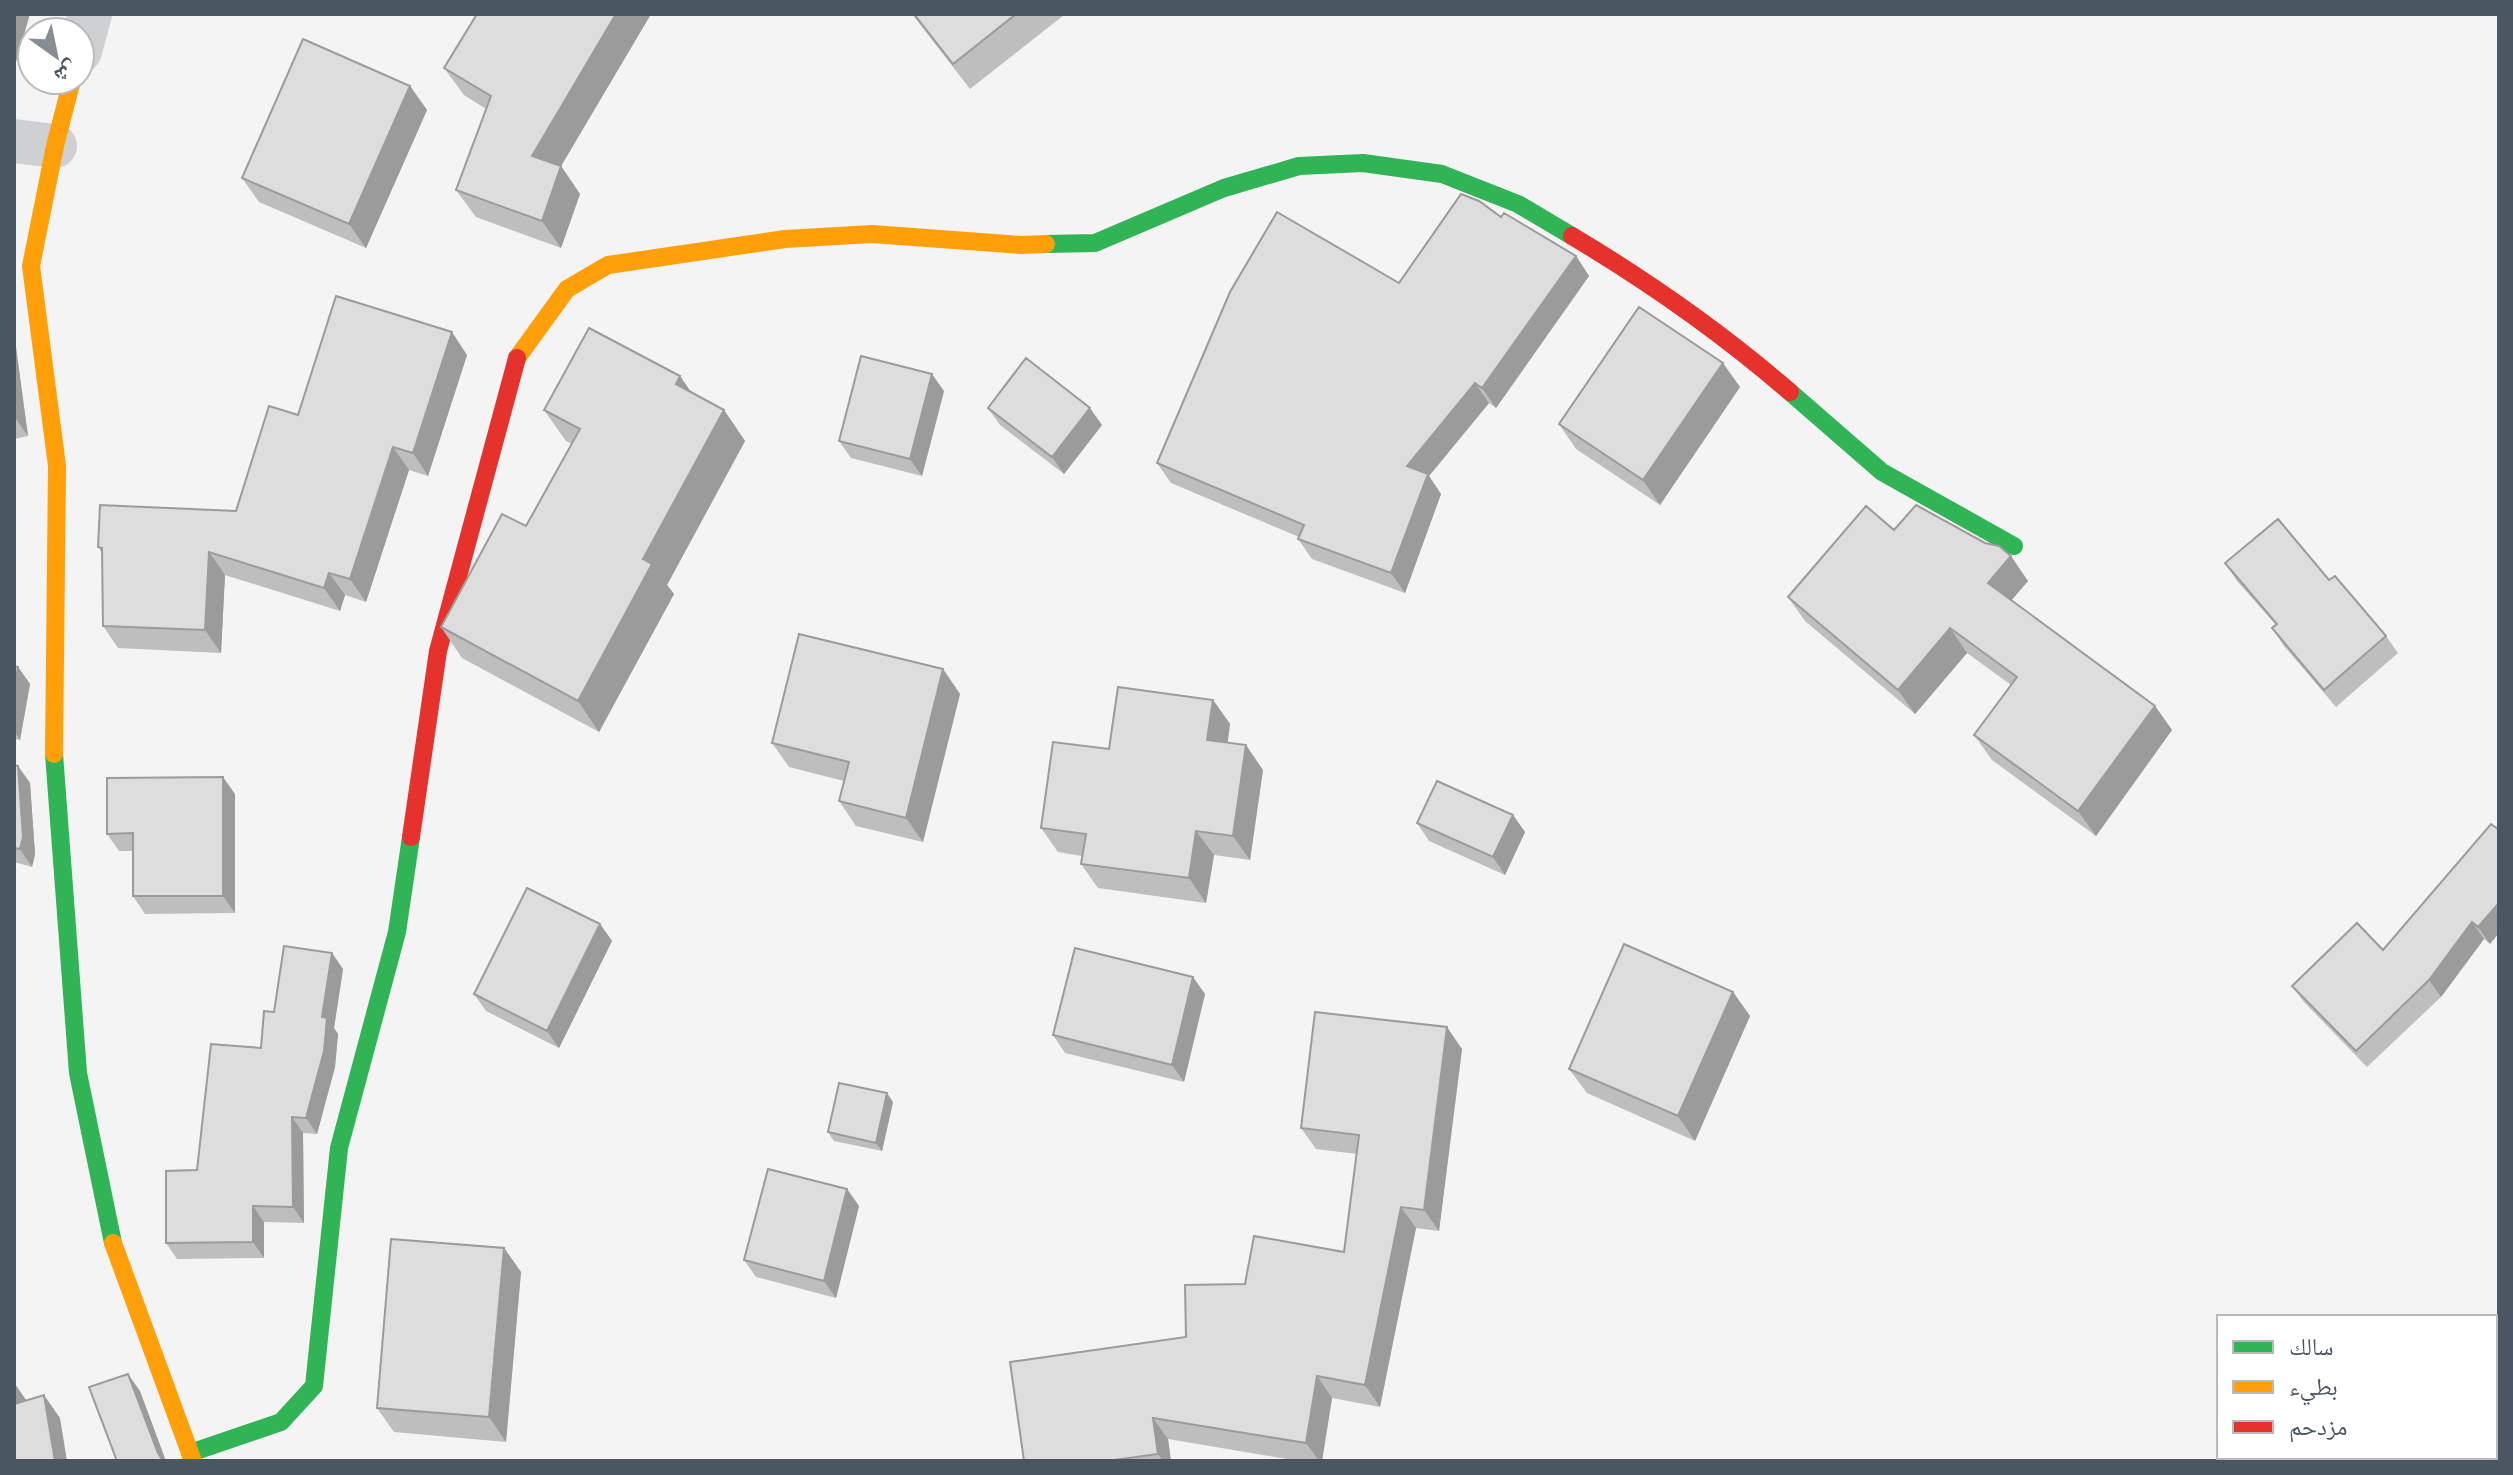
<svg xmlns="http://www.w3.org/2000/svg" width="2513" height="1475" viewBox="0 0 2513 1475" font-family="Jost,'Noto Naskh Arabic',sans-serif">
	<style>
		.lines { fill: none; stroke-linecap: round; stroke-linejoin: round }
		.street { stroke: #ced0d2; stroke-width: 44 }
		.fast { stroke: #30b455; stroke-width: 18 }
		.slow { stroke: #ff9f0a; stroke-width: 18 }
		.jam { stroke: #e5322d; stroke-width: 18 }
		.wall { fill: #bebebf }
		.shaded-wall { fill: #9b9b9b }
		.building { fill: #ddddde; stroke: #9b9b9b; stroke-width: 2 }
	</style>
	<rect width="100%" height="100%" fill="#f4f4f4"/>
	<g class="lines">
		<path class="street" d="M80,51L90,14
			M14,141L55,146"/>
		<path class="fast" d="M1046,244L1095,243L1224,188L1299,166L1363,163L1442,174L1518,204L1572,236
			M1790,392L1882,472L2014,546
			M54,754L78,1073L113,1243
			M190,1453L281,1422L314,1386L339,1148L397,932L411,837"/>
		<path class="slow" d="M517,358L567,289L608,265L785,239L872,234L1021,245L1046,244
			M54,754L57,466L31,266L55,146L72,80
			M113,1243L193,1461"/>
		<path class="jam" d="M1572,236C1649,282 1723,334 1790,392
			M411,837L438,651L517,358"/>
	</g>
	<path class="wall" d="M477,14H651L561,166L580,194L561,248L476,217L456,190L486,109L464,95L444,68Z
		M912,14H1063L1064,15L970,89Z
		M410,86L427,110L366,248L259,202L242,178Z
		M1501,217L1576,256L1589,276L1496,408L1489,403L1429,476L1441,494L1405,593L1312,559L1298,539L1299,537L1171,483L1157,463L1399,283Z
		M14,337L28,436L14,439Z
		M467,355L428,476L409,470L366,602L345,595L340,611L225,575L221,653L118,648L103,626L102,553L98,547L236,511L298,415Z
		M680,376L691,392L724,410L745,441L667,585L674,594L599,732L462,658L441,627L526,526L572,444L566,441L544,410Z
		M1740,387L1660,505L1576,449L1559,424Z
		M944,391L922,476L851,458L839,441Z
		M988,408L1102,425L1064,474L1000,425Z
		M1894,530L1985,543L2028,581L2011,600L2155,706L2172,730L2096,836L1992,760L1974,735L2011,685L1967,653L1915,714L1805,621L1788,597Z
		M2225,563L2329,580L2386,636L2398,653L2336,707L2284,646L2272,628L2276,625L2237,581Z
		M14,666L18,667L30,684L20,740L14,739Z
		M943,669L960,694L923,842L856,826L839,801L844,781L789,767L772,743Z
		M1213,700L1230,724L1227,743L1263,770L1250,860L1214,855L1206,903L1098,888L1081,864L1082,856L1058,852L1041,828L1109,749Z
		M14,765L18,766L30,783L35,854L32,867L14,862Z
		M235,794V913L145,914L133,896V851H119L107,834Z
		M1513,815L1525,832L1505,875L1429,841L1417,823Z
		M2491,824L2490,944L2484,939L2441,997L2367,1067L2304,1002L2292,986L2383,950Z
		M600,924L612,941L559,1048L486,1011L474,994Z
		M332,953L343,969L334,1028L338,1034L335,1067L317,1134L303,1133L304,1223L264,1222V1258L177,1259L166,1243L197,1170L261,1048L274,1012Z
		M1733,992L1750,1016L1695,1141L1587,1093L1569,1069Z
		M1205,994L1184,1082L1065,1053L1053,1035Z
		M1462,1049L1439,1231L1416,1228L1380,1407L1332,1398L1322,1461H1299L1168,1439L1171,1461H1024L1186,1337L1245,1284L1344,1252L1357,1154L1316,1149L1301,1128Z
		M893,1102L882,1151L834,1141L828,1132Z
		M847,1189L859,1206L836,1298L756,1277L744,1260Z
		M504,1248L521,1272L506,1442L394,1432L377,1408Z"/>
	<path class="shaded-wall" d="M15,14H30L14,69V18Z
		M616,14H651L551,183L532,156Z
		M410,86L427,110L366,248L349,224Z
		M561,166L580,194L561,248L542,221Z
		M1576,256L1589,276L1496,408L1482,388Z
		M452,332L467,355L428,476L413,453Z
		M14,337L15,339L28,436L16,419L14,404Z
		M1723,363L1740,387L1660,505L1643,480Z
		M932,374L944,391L922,476L910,459Z
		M680,376L701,407L676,384Z
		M1475,383L1489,403L1429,476L1441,494L1405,593L1391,573L1407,466Z
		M1090,408L1102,425L1064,474L1052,457Z
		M724,410L745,441L667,585L674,594L599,732L578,701L643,559Z
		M393,447L409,470L366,602L350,579Z
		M209,552L225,575L221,653L205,630Z
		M2011,556L2028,581L2005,608L1988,583Z
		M329,573L345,595L340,611L324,588Z
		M1950,628L1967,653L1915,714L1898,690Z
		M18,667L30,684L20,740L14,731V688Z
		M943,669L960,694L923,842L906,818Z
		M1213,700L1230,724L1225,765L1207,740Z
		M2155,706L2172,730L2096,836L2078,811Z
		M1246,745L1263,770L1250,860L1233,836Z
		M18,766L30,783L35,854L32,867L20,849Z
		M223,777L235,794V913L223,896Z
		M1513,815L1525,832L1505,875L1493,857Z
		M1196,831L1214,855L1206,903L1189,878Z
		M2499,903V933L2490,944L2478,927Z
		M2472,922L2484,939L2441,997L2429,980Z
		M600,924L612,941L559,1048L547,1031Z
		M332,953L343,969L334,1028L338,1034L335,1067L317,1134L306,1118Z
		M1193,977L1205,994L1184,1082L1172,1065Z
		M1733,992L1750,1016L1695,1141L1678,1116Z
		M1447,1027L1462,1049L1439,1231L1424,1210Z
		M887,1093L893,1102L882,1151L876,1143Z
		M292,1117L303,1133L304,1223L293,1207Z
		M847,1189L859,1206L836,1298L824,1281Z
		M253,1206L264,1222V1258L253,1242Z
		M1401,1207L1416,1228L1380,1407L1365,1385Z
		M504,1248L521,1272L506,1442L489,1417Z
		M128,1374L140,1391L166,1461H163L158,1453Z
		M1317,1376L1332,1398L1322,1461H1319L1306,1443Z
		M15,1384L31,1407L15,1404Z
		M44,1395L60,1418L67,1461H55Z
		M1153,1418L1168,1439L1171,1461H1163L1158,1454Z"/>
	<path class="building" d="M477,14H616L532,156L561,166L542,221L456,190L491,96L444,68Z
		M914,14H1016L953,64Z
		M303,39L410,86L349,224L242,178Z
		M1461,194L1479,201L1501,217L1504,213L1576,256L1482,388L1475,383L1407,466L1428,474L1391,573L1298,539L1304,525L1157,463L1230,292L1277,212L1399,283Z
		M336,296L452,332L413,453L393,447L350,579L329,573L324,588L209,552L205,630L103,626L102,548L98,547L100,505L236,511L269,406L298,415Z
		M1639,307L1723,363L1643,480L1559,424Z
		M589,328L680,376L676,384L724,410L643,559L652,564L578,701L441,627L502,514L526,526L580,429L544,410Z
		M861,356L932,374L910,459L839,441Z
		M1026,358L1090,408L1052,457L988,408Z
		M1916,505L1985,543L1999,546L2011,556L1988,583L2155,706L2078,811L1974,735L2017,677L1950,628L1898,690L1788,597L1866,506L1894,530Z
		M2278,519L2329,580L2335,576L2386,636L2324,690L2272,628L2277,624L2225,563Z
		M799,634L943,669L906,818L839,801L849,762L772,743Z
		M14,666L18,667L14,688Z
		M1118,687L1213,700L1207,740L1246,745L1233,836L1196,831L1189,878L1081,864L1086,834L1041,828L1053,742L1109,749Z
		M14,765L18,766L23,837L20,849L14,848Z
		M223,777V896H133V833L107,834V778Z
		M1437,781L1513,815L1493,857L1417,823Z
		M2491,824L2499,830V903L2478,927L2472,922L2429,980L2356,1051L2292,986L2357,923L2383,950Z
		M527,888L600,924L547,1031L474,994Z
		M1624,944L1733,992L1678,1116L1569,1069Z
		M284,946L332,953L322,1017L327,1018L324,1051L306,1118L292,1117L293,1207L253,1206V1242L166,1243V1171L197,1170L211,1044L261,1048L264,1011L274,1012Z
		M1075,948L1193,977L1172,1065L1053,1035Z
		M1315,1012L1447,1027L1424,1210L1401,1207L1365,1385L1317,1376L1306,1443L1153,1418L1158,1454L1107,1461H1024L1010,1362L1186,1337L1185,1285L1245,1284L1254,1236L1344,1252L1359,1135L1301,1128Z
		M839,1083L887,1093L876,1143L828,1132Z
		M768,1169L847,1189L824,1281L744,1260Z
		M391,1239L504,1248L489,1417L377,1408Z
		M128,1374L158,1453L163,1461H117L89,1387Z
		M14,1384H15V1404L44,1395L55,1461H14Z"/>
	<rect width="2513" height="1475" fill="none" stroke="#4a5661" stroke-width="32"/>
	<rect x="2217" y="1315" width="280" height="144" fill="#ffffff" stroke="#b7bbc0" stroke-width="2"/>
	<rect x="2233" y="1341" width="40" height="12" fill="#30b455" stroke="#b7bbc0" stroke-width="2"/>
	<text x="2289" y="1355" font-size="24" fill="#4a5661">سالك</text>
	<rect x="2233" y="1381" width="40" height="12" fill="#ff9f0a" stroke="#b7bbc0" stroke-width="2"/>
	<text x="2289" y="1395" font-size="24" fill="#4a5661">بطيء</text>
	<rect x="2233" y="1421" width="40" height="12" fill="#e5322d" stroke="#b7bbc0" stroke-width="2"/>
	<text x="2289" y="1435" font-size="24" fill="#4a5661">مزدحم</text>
	<g transform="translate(56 56) rotate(147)"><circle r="38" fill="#ffffff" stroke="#b7bbc0" stroke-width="2"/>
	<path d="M0-6L14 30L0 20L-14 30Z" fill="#868d94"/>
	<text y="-12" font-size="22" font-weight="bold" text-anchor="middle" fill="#4a5661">ش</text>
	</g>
</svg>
